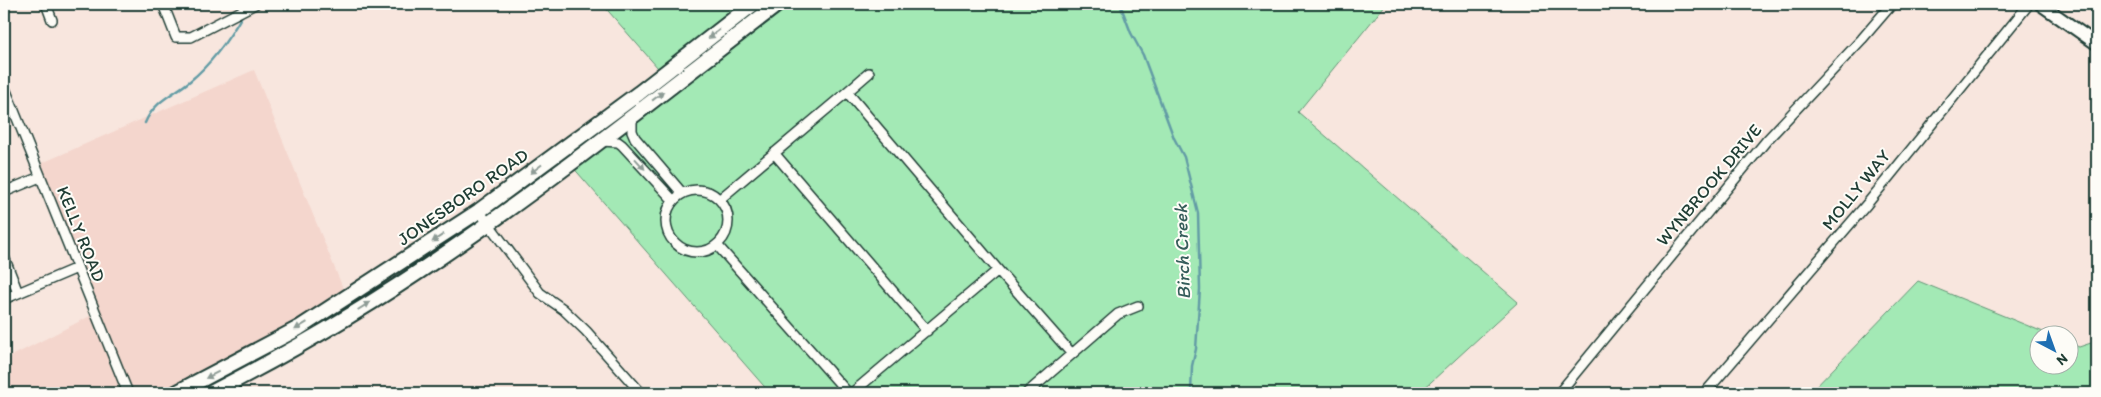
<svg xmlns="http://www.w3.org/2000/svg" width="2101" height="397" viewBox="0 0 2101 397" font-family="Itim,sans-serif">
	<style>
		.built { fill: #f4d6cd }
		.green { fill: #a3e9b5; stroke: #619374 }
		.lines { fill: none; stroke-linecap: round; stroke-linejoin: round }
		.stream { stroke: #639ca5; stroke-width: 2.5 }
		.minor-casing { stroke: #1f3d34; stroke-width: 12 }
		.tertiary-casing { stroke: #1f3d34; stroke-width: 15 }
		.primary-casing { stroke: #1f3d34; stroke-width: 18 }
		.minor { stroke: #fdfcf7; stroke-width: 9 }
		.tertiary { stroke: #fdfcf7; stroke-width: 11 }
		.primary { stroke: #fdfcf7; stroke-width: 14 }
		.oneway { fill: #8e9c96 }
		.labels { text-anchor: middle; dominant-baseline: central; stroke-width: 4; stroke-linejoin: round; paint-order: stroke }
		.street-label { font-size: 18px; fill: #1f3d34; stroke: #fdfcf7 }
		.water-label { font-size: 19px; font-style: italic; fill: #365d5a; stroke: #fdfcf7 }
	</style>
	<rect width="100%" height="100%" fill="#f8e6de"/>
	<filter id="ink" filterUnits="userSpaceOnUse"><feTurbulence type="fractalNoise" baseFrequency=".02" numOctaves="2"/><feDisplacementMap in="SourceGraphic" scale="10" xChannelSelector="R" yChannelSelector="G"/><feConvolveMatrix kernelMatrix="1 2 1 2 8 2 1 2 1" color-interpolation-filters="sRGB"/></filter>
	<g filter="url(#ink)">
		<path class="built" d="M254,70L349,303L185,393H4V360L94,314L33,167Z"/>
		<path class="green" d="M602,4H1386L1298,112L1518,302L1419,393H770L564,157L665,76Z
			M1918,281L2048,334H2038V364H2068L2069,343L2079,347L2097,341V393H1810Z"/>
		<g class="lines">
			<path class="stream" d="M1120,4L1131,33L1143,55L1174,138L1184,157L1198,213L1200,289L1196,349L1192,366L1191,393
				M145,123C154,101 173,95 190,81C212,63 229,39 243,14"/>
			<g class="minor-casing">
				<path id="minor" d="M46,4L52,20
					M163,4L176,37H191L255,4
					M4,86L128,393
					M847,92L869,73
					M632,116V131L635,138L682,193
					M601,141L618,142L622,145L673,200
					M774,153L927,331
					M666 221a31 31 0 1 1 62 0a31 31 0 1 1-62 0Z
					M4,192L40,177
					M720,199L847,92L998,270L852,393
					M479,211L540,293L563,309L586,331L641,393
					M717,245L848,393
					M4,257L18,293
					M998,270L1072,354
					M4,299L77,268
					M231,383L236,393
					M1027,393L1118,314L1138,306
					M1559,393L1767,140L1862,39L1892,4
					M1705,393L1867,204L2029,4"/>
			</g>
			<g class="tertiary-casing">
				<path id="tertiary" d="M2040,4L2097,44"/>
			</g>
			<g class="primary-casing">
				<path id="primary" d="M176,393L299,328L479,211L639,93L753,4
					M211,393C291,352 368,307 442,256C558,177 667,89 778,4"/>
			</g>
			<use href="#minor" class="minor"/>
			<use href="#tertiary" class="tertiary"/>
			<use href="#primary" class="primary"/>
		</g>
		<defs><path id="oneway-solid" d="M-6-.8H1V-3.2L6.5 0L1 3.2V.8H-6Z" transform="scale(1.25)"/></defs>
		<g class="oneway">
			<use href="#oneway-solid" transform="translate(714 34) rotate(142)"/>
			<use href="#oneway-solid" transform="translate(658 96) rotate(-38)"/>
			<use href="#oneway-solid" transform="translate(640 164) rotate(48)"/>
			<use href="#oneway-solid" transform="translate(536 169) rotate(143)"/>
			<use href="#oneway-solid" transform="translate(438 238) rotate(146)"/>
			<use href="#oneway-solid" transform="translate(364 306) rotate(-32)"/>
			<use href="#oneway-solid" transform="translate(301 326) rotate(149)"/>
			<use href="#oneway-solid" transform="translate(212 375) rotate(153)"/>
		</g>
	</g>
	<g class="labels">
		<g class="street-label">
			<text transform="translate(1709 185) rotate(-50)">WYNBROOK DRIVE</text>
			<text transform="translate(1856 190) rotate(-51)">MOLLY WAY</text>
			<text transform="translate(463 197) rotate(-35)">JONESBORO ROAD</text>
			<text transform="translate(81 234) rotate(68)">KELLY ROAD</text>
		</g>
		<g class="water-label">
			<text transform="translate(1182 252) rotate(-92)">Birch Creek</text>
		</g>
	</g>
	<rect width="2101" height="397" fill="none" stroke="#fdfcf7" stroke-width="20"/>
	<rect x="10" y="10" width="2081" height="377" fill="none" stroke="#1f3d34" stroke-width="2" filter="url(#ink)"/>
	<g transform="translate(2054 350) rotate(139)"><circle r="24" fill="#fdfcf7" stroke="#a4b0a9"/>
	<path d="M0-4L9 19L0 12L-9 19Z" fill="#1f6fb2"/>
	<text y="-8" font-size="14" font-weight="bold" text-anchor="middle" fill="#1f3d34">N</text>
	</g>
</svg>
